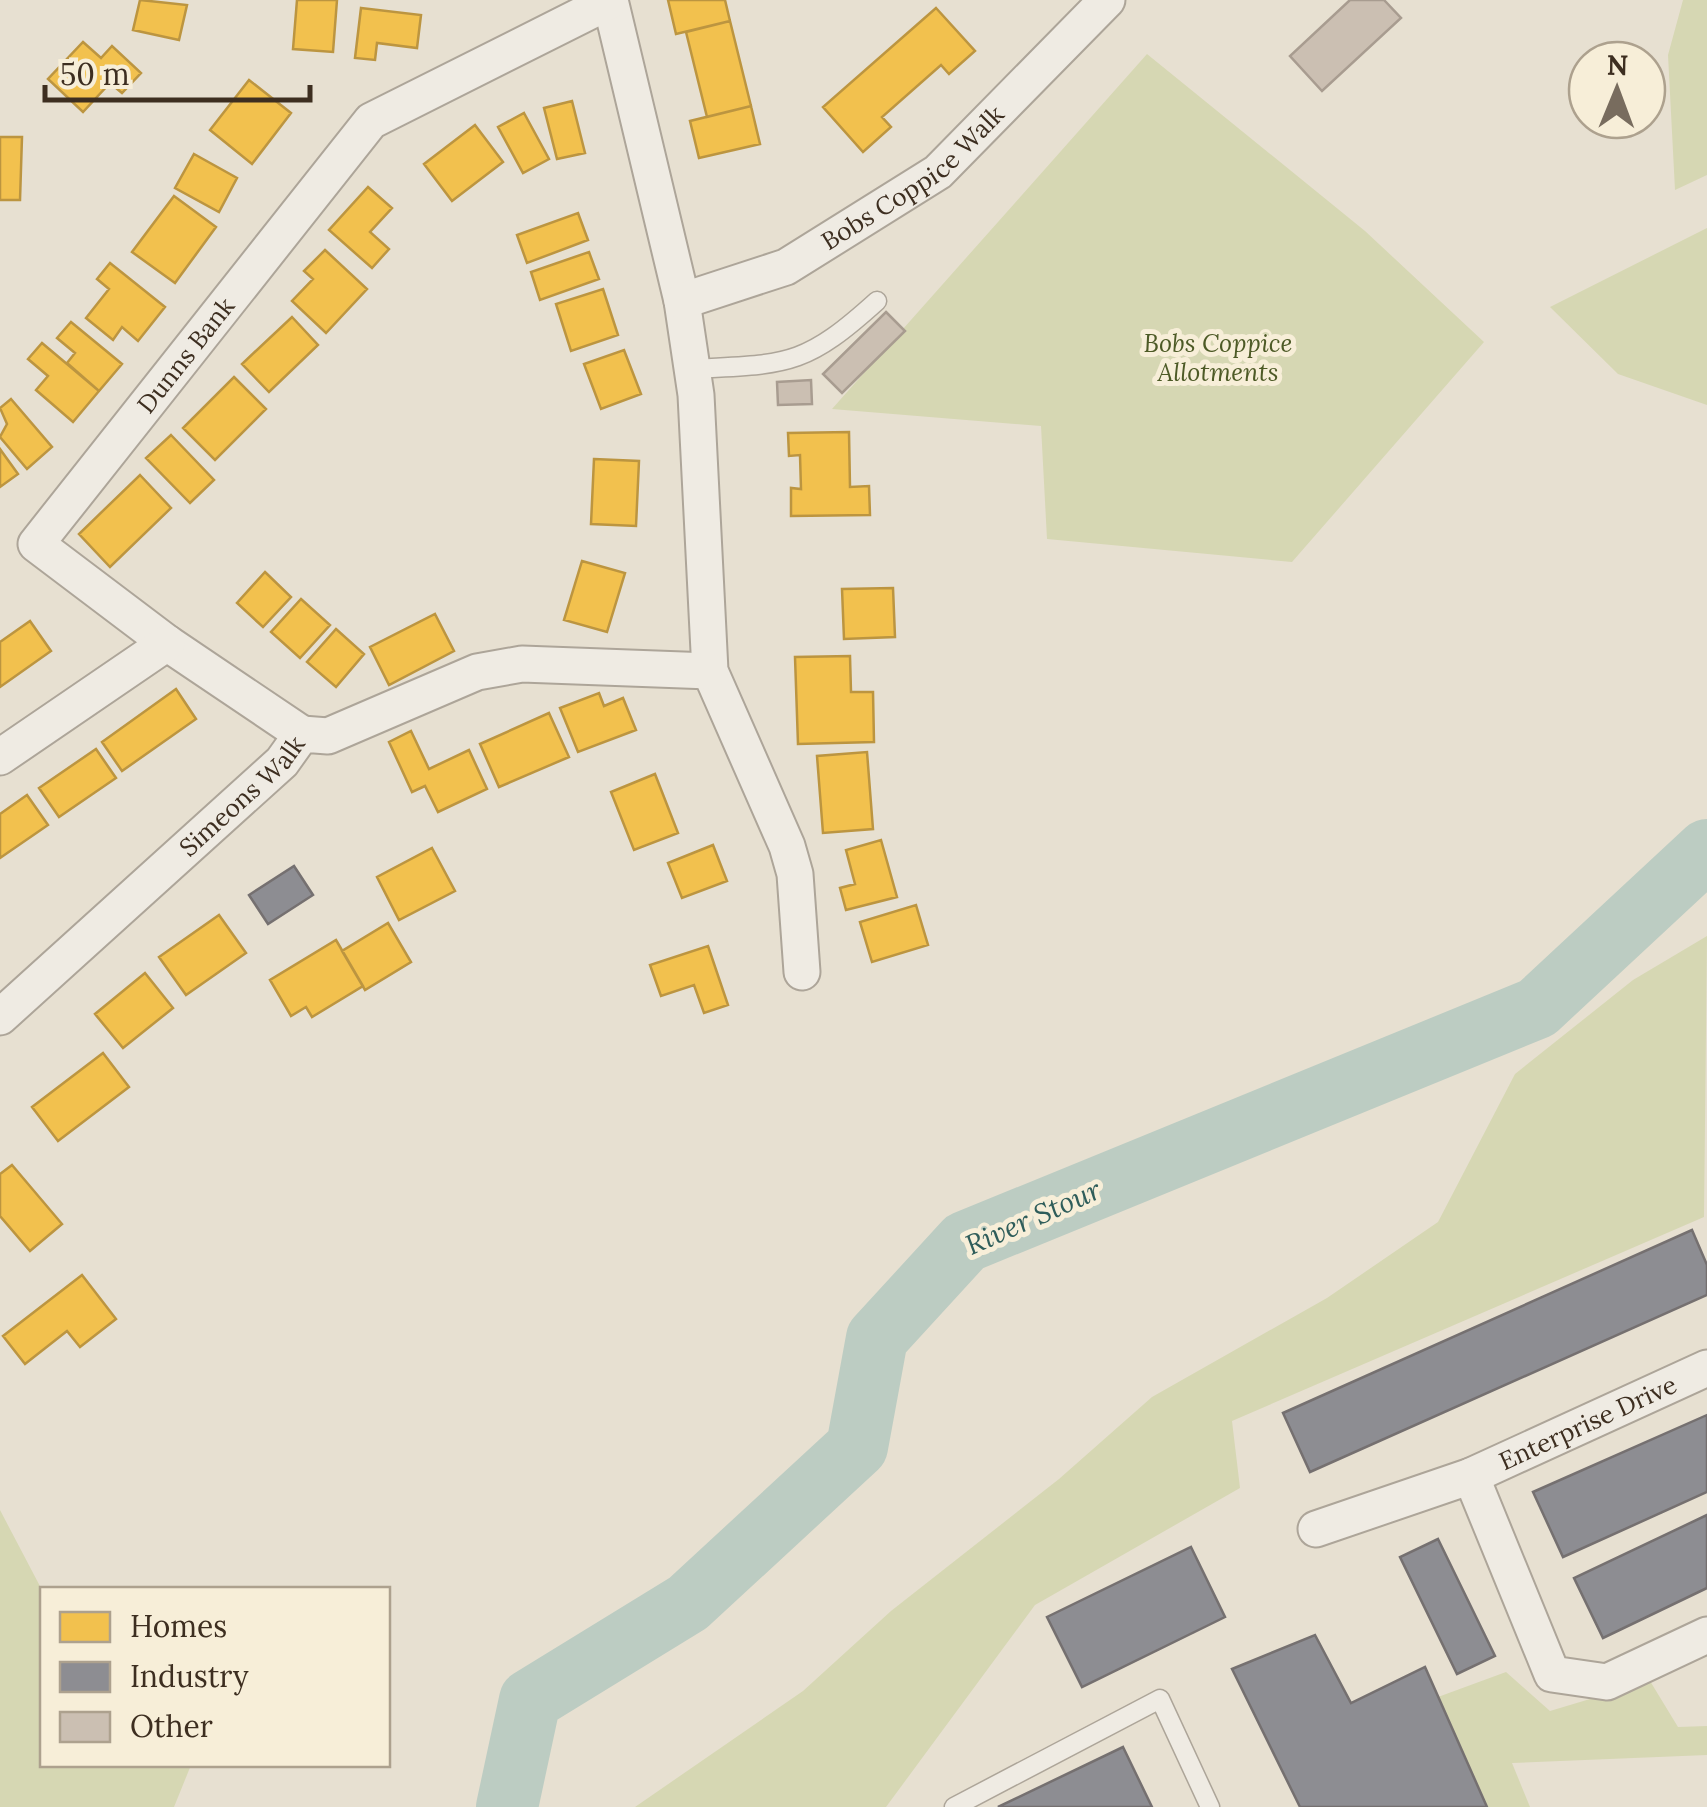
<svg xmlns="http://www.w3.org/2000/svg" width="1707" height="1807" viewBox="0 0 1707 1807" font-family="Lora,serif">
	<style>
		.green { fill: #d6d7b3 }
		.homes { fill: #f2c14e; stroke: #bc9540; stroke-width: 2.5 }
		.industry { fill: #8d8d92; stroke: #757070; stroke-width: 2.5 }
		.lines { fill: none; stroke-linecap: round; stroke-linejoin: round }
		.river { stroke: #bcccc2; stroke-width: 62 }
		.building { fill: #cbbfb2; stroke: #a89c90; stroke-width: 2.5 }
		.lane-casing { stroke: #ada599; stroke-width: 21 }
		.street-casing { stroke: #ada599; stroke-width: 39 }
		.lane { stroke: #efebe3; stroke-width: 18 }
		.street { stroke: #efebe3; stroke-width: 35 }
		.labels { text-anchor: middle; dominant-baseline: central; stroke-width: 10; stroke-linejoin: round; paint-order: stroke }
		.street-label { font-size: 25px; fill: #3d2e20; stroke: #f7eed8 }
		.park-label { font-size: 25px; font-style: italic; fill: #4d5a26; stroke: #f7eed8 }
		.water-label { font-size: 28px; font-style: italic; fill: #2f5d5a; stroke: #f7eed8 }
	</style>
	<rect width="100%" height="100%" fill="#e7e0d1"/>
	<path class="green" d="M1683,0H1707V175L1675,190L1668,55Z
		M1147,54L1365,231L1484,342L1292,562L1047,539L1041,426L832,409Z
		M1707,228V405L1618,374L1550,307Z
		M1707,936L1704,1217L1232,1421L1240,1488L1035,1605L886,1807H635L803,1691L891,1611L1059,1479L1152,1397L1327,1298L1438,1222L1515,1074L1633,980Z
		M0,1510L42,1590V1764L191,1765L174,1807H0Z
		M1506,1672L1550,1711L1650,1681L1678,1727L1707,1726V1755L1512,1763L1530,1807H1487L1438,1697Z"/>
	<path class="homes" d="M140,0L187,5L179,40L133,30Z
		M297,0H337L333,52L293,49Z
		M668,0H725L730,21L676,34Z
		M361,8L421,15L417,48L377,43L375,60L355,58Z
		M936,8L975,51L949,74L941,65L882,117L891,127L863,152L823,107Z
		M730,21L751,106L707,117L686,32Z
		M83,42L101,58L112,46L141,73L122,93L110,83L83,112L48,79Z
		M249,80L291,113L252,164L210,130Z
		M572,101L585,153L557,159L544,108Z
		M751,106L760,144L699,158L690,121Z
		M524,113L549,159L523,173L498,127Z
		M475,125L503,162L452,201L424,164Z
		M0,137H22L20,200H0Z
		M194,154L237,178L219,212L175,188Z
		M368,187L392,208L370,232L389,249L372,268L329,230Z
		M174,196L216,227L175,283L132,252Z
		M578,213L588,240L527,263L517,235Z
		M325,250L367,289L326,333L292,301L313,279L304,271Z
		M589,252L599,279L540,300L531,272Z
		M110,263L165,307L138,341L122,327L113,340L86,318L109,289L97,279Z
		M603,289L618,335L571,351L556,304Z
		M292,317L318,345L269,392L242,364Z
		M71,322L122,364L99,391L67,363L75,353L57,338Z
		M42,343L99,391L73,422L36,390L48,376L28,359Z
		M624,350L641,394L601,409L584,364Z
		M234,377L266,409L215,460L183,428Z
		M11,399L52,447L27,469L0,437L7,424L0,408Z
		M849,432L850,487L869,486L870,515L791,516V488L801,489L800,455L789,456L788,433Z
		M171,435L214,480L190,503L146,458Z
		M0,449L18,474L0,487Z
		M594,459L639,461L636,526L591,524Z
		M140,475L171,508L110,567L79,534Z
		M582,561L625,573L607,632L564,620Z
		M265,572L291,597L263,627L237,603Z
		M893,588L895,637L844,639L842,589Z
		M301,599L330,625L300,658L271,632Z
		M435,614L454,651L389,685L370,647Z
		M30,621L51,651L0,687V642Z
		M336,629L364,654L336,687L307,662Z
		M850,656L851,692H873L874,742L798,744L795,657Z
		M176,689L196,719L122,771L102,742Z
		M599,693L604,706L623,698L636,730L578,752L560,708Z
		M549,713L569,757L499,787L480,744Z
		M411,731L429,769L469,750L487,789L438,812L425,786L412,792L389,742Z
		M96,749L116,778L59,817L39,788Z
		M867,752L873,829L823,833L817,756Z
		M655,774L678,833L634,850L611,792Z
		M27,795L48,825L0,858V814Z
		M881,840L897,897L846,910L840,888L855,884L846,850Z
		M713,845L727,881L682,898L668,863Z
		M432,848L455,891L399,920L377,877Z
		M916,905L928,945L872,962L860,922Z
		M219,915L246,953L186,995L159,957Z
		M388,923L411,962L365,990L342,951Z
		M336,940L363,986L312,1017L306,1007L291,1016L270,980Z
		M708,946L728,1005L704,1013L694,985L661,996L650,965Z
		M145,973L173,1008L123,1048L95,1014Z
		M103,1053L129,1087L58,1141L32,1107Z
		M12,1165L62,1224L30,1251L0,1216V1174Z
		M82,1275L116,1319L80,1347L67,1331L25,1364L3,1336Z"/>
	<path class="industry" d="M294,866L313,895L268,924L249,895Z
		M1692,1230L1707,1265V1295L1310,1472L1283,1413Z
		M1707,1415V1492L1563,1557L1533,1492Z
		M1707,1515V1588L1603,1638L1574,1578Z
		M1438,1539L1495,1656L1457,1674L1400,1557Z
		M1191,1547L1225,1617L1082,1687L1047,1617Z
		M1315,1635L1351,1703L1425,1667L1487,1807H1300L1232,1669Z
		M1123,1747L1152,1807H998Z"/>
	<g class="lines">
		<path class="river" d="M507,1807L530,1700L688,1603L857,1447L877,1338L965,1242L1537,1008L1707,850"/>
	</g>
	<path class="building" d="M1350,0H1384L1401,18L1322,91L1290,56Z
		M886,312L905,331L842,393L823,374Z
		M811,380L812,404L778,405L777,382Z"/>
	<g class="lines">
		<g class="lane-casing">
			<path id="lane" d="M692,369C788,364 804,367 877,301
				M954,1807L1160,1699L1210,1807"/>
		</g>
		<g class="street-casing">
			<g id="street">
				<path d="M610,0L682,301L696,395L710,671L787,846L795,874L802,972"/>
				<path id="s1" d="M682,301L786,267L938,172L1107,0"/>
				<path id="s2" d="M302,734L167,643L36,544L371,121L610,1"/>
				<path d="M0,757L167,643"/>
				<path id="s3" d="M0,1017L282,762L302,734L328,736L477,672L522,664L710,671"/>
				<path d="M1471,1476L1552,1674L1607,1682L1707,1635"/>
				<path id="s4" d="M1316,1529L1471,1476L1707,1368"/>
			</g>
		</g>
		<use href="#lane" class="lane"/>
		<use href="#street" class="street"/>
	</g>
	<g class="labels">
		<g class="street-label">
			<text stroke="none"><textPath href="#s1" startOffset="265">Bobs Coppice Walk</textPath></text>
			<text stroke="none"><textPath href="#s2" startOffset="568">Dunns Bank</textPath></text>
			<text stroke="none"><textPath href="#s3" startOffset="328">Simeons Walk</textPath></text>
			<text stroke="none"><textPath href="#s4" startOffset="292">Enterprise Drive</textPath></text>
		</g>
		<g class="park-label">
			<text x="1218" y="343">Bobs Coppice<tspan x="1218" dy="29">Allotments</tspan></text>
		</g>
		<g class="water-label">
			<text transform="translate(1033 1217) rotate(-24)">River Stour</text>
		</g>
	</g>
	<rect x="40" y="1587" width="350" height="180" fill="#f7eed8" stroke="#ada18e" stroke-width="2.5"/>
	<rect x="60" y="1612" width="50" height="30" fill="#f2c14e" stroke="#ada18e" stroke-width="2.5"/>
	<text x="130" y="1637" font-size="30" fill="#3d2e20">Homes</text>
	<rect x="60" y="1662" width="50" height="30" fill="#8d8d92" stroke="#ada18e" stroke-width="2.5"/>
	<text x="130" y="1687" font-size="30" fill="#3d2e20">Industry</text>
	<rect x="60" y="1712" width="50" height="30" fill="#cbbfb2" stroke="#ada18e" stroke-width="2.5"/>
	<text x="130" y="1737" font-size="30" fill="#3d2e20">Other</text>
	<g transform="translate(1617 90) rotate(1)"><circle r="48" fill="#f7eed8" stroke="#ada18e" stroke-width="2.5"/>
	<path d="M0-8L18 38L0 25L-18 38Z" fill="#786c5e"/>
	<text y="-15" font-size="28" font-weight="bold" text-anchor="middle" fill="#3d2e20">N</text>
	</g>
	<path d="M45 85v15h265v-15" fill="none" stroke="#3d2e20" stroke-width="5"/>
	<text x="60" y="85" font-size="30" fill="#3d2e20" stroke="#f7eed8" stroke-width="8" paint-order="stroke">50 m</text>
</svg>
